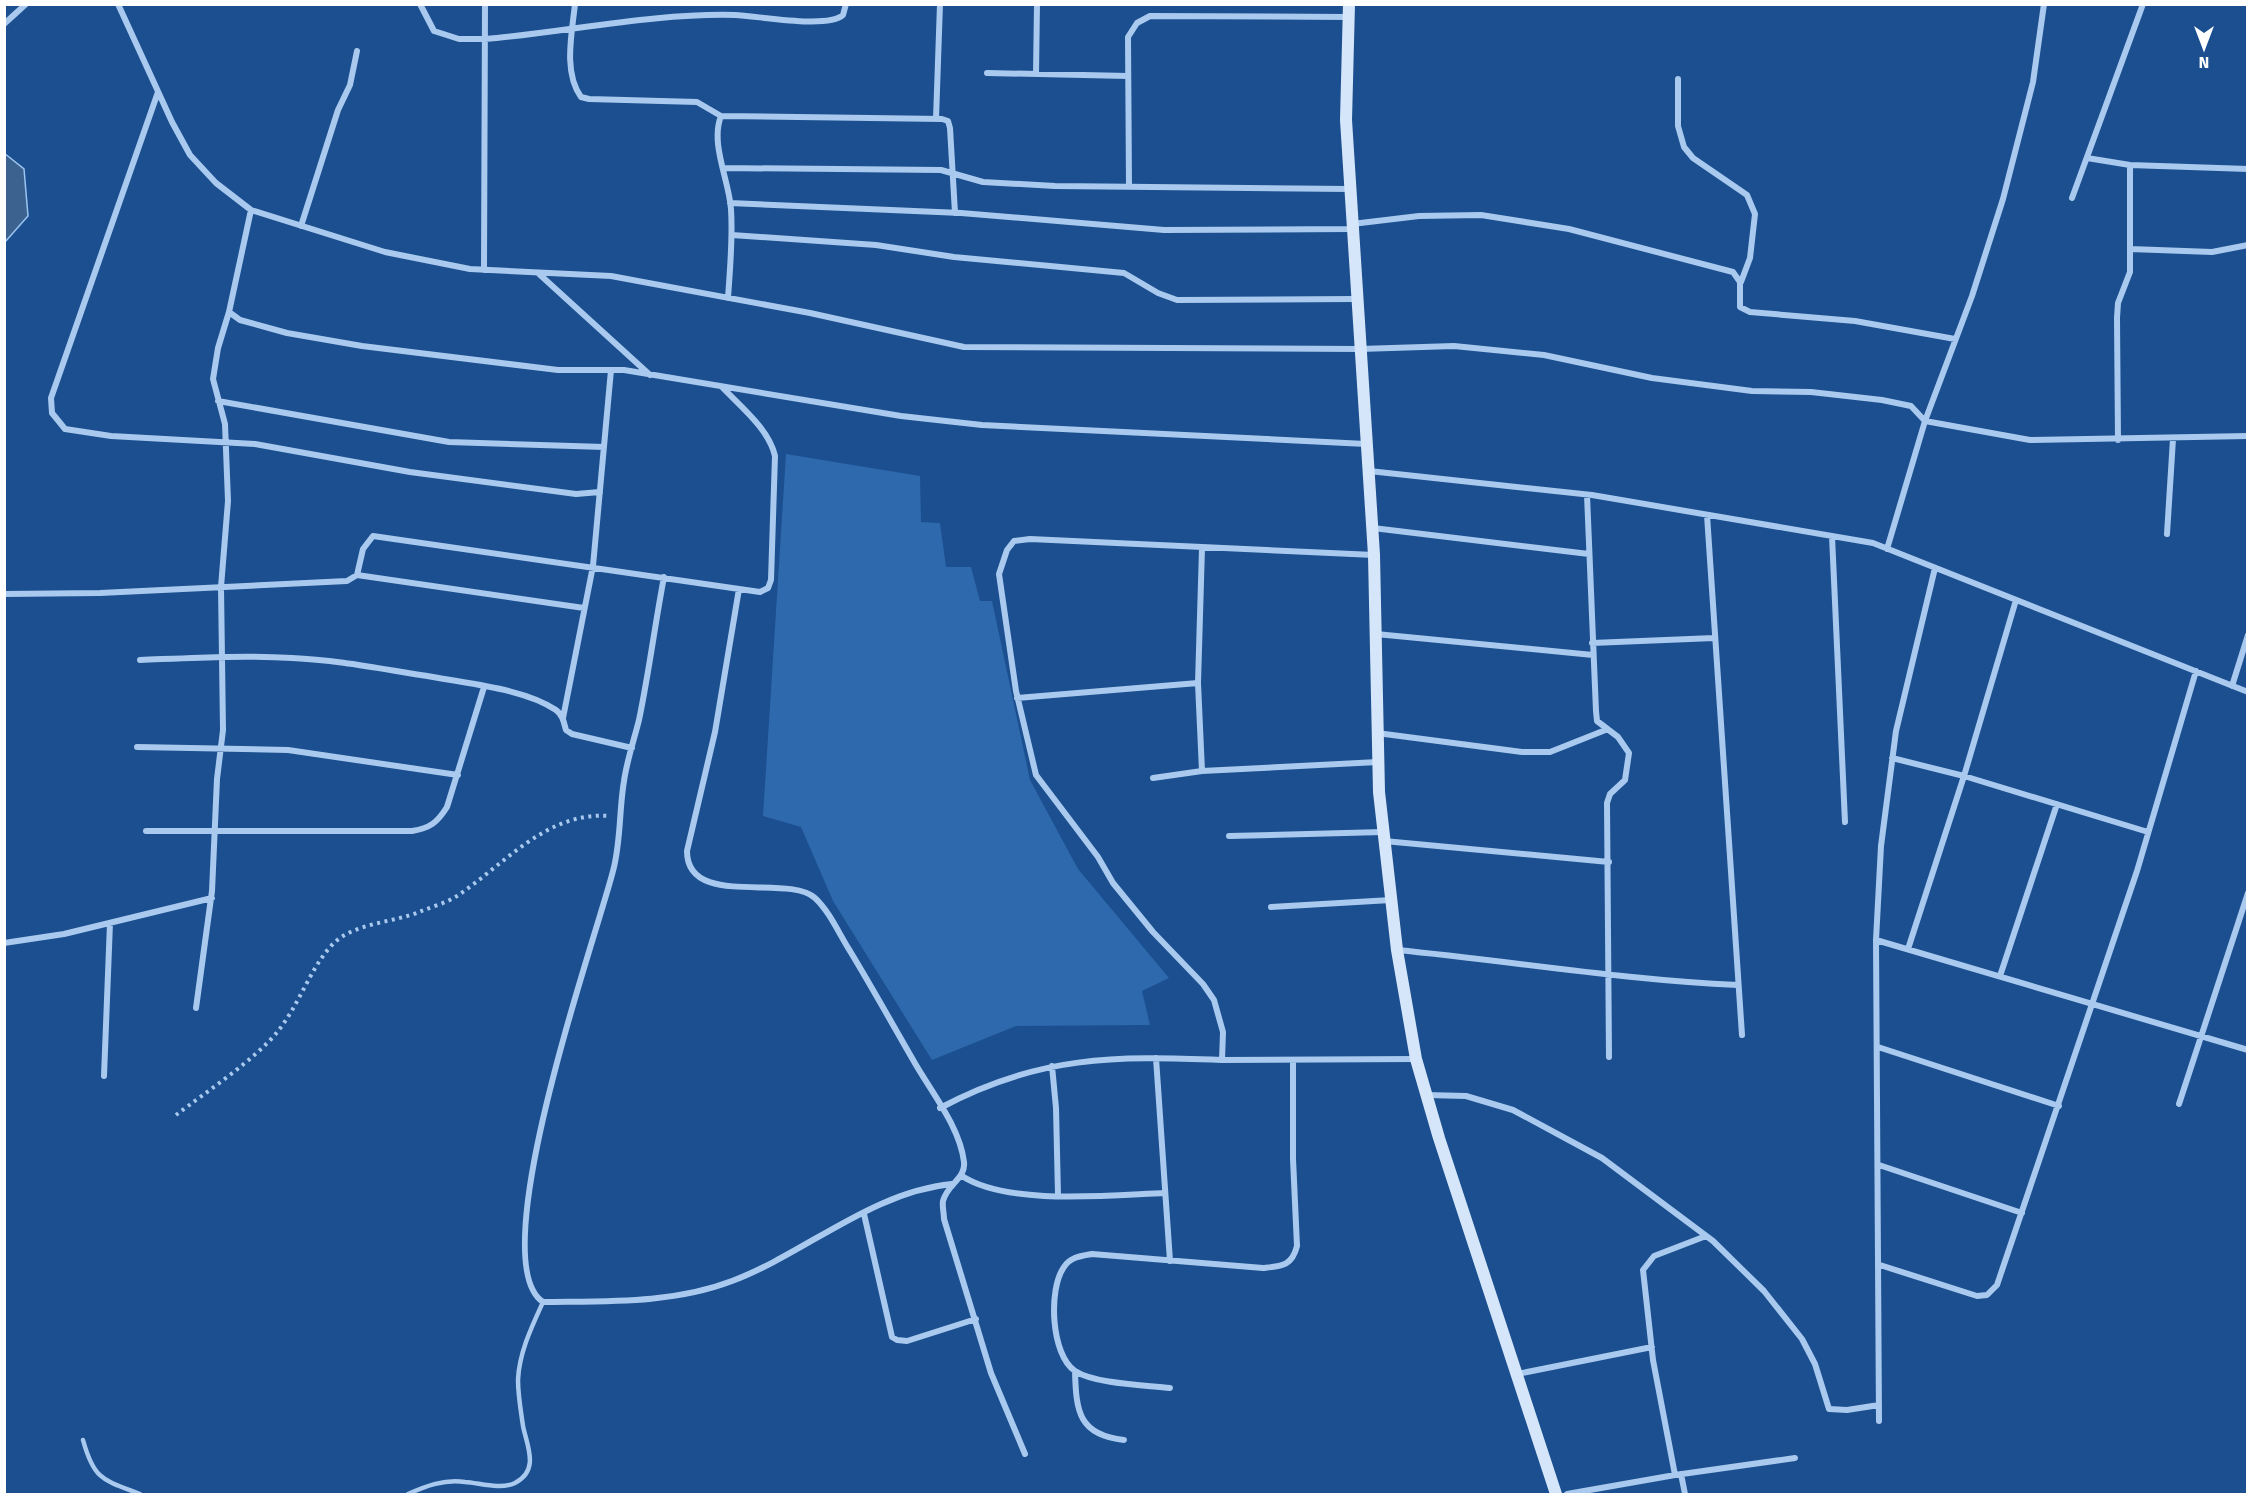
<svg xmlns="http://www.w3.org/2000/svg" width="2252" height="1499" viewBox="0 0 2252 1499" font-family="'Fira Sans',sans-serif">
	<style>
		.green { fill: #2e69ad }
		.water { fill: #3c6290; stroke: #9cc4f0; stroke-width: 1.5 }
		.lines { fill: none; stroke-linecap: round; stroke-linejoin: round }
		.path { stroke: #a9c9ee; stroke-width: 4; stroke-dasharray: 3 4.5; stroke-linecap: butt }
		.service { stroke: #a9c9ee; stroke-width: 4.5 }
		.minor { stroke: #a9c9ee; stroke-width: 6 }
		.secondary { stroke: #d6e6fa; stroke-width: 12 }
	</style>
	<rect width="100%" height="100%" fill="#1b4f8f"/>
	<path class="green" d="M786,454L920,476L921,522L940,523L946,567H971L980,601H992L1030,780L1078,869L1169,978L1142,991L1150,1025L1016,1026L932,1060L833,901L801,827L763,816Z"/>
	<path class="water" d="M4,153L24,169L28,216L5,242Z"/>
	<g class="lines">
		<path class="path" d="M176,1115C206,1092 256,1059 278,1031C299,1005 310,969 331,946C351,923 392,923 419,912C431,907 446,903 457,896C505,864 547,811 610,816"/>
		<path class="service" d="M83,1440C94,1480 103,1480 140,1494
			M408,1494C426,1486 444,1479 465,1482C480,1483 500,1490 515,1483C540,1470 527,1446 523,1426C521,1412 518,1395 518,1380C519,1353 532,1326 543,1302"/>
		<path class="minor" d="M118,4L172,122L190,155L216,183L251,210L385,252L470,269L611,276L810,313L964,347L1360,349L1454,346L1544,355L1652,378L1752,391L1811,392L1882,400L1911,406L1925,421L2030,440L2248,436
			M420,4L434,31L459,39H485C568,32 651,13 735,15C759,16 827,29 843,15L846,4
			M575,4C572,33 563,72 581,97L589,99L697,102L721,116
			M4,24L26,4
			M987,73L1128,76
			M1036,74L1037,4
			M1678,79V126L1684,147L1693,158L1747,195L1755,214L1750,258L1741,282
			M158,92L51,398L52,413L65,429L111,436L255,444L410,472L576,494L600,492
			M936,119L940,4
			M2087,158L2130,165L2248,169
			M723,168L941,170L983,182L1055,186L1349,189
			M1129,187L1128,37L1137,23L1150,16L1348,17
			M2072,198L2143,4
			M730,203L961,213L1164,230L1351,229
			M1352,224L1419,216L1481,215L1569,229L1733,272L1740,282V307L1750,312L1855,321L1955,339
			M301,226L338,110L350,85L357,51
			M732,235L876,245L954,257L1124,273L1158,293L1177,300L1356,299
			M2130,249L2212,252L2248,245
			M484,270L485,4
			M538,273L650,375
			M728,298C730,268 733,239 731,209C729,180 710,144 721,116L942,119L948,121L950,128L955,213
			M229,312L251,210
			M218,401L449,442L604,447
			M2118,440L2117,318L2118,303L2130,272V165
			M1369,471L1592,495L1873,543L2248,692
			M1587,495L1596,711L1597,721L1618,737L1629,753L1625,780L1610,794L1607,803L1609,1057
			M1707,515L1742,1035
			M1373,528L1589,554
			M2167,534L2173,439
			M1832,536L1845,822
			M1202,548L1198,683L1202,771
			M1887,549L1925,421L1972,296L2003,199L2033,82L2044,4
			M1374,555L1030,539L1014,541L1007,550L999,574L1016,691L1036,775L1098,857L1113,883L1153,932L1203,984L1214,1000L1223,1032L1222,1060L1416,1059
			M357,575L584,608
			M664,577C655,624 649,672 639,720C634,740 627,760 624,781C619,810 621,842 613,871C596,938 481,1261 543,1302C606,1301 672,1304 732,1281C806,1253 871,1192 952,1184
			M739,589L715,732L687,851C687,909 787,873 815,898C830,912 839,934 850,951C873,989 894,1027 916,1065C933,1094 960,1128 964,1162C966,1179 947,1184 943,1201C942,1206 944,1213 944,1219L991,1373L1025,1454
			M4,594L100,593L347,581L357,575L363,549L373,536L760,592L768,588L771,580L775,456C769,429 740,406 722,387
			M1376,634L1593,655
			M1592,643L1714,638
			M140,660C191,658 242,655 292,658C339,660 386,670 433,677C470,684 525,689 556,710C563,715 564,723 566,730L572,734L632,748
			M2232,686L2248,635
			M1017,698L1198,683
			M563,718L593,566L611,370
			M1377,733L1522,752H1550L1608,729
			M137,747L288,750L458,775
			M1892,758L1964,776L2148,832
			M1153,778L1202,771L1378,762
			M146,831H412C430,828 437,823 447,807L484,687
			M1229,836L1383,832
			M1384,841L1609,862
			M1271,907L1391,900
			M1876,940L2248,1050
			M4,943L64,934L212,898
			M1908,949L1964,776L2016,600
			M1397,950C1511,961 1624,980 1738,985
			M2000,976L2057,804
			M196,1008L212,891L217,779L223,730L221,587L228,501L225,424L213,379L218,348L229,312L240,320L287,333L362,346L558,370H624L901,416L982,425L1366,444
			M1878,1047L2059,1106
			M1156,1058L1170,1261
			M1052,1066L1056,1108L1058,1195
			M104,1076L110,923
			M1427,1095L1466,1096L1513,1110L1602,1158L1713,1241L1764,1291L1802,1339L1815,1364L1829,1409L1847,1410L1879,1405
			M2179,1104L2248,893
			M940,1108C1039,1055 1115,1056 1222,1060
			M1879,1165L2022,1213
			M962,1176C1008,1206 1111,1195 1165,1193
			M864,1214L892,1337L897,1340L907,1341L976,1319
			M1880,1265L1977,1296L1987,1295L1997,1285L2137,871L2196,671
			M1075,1371C1076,1412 1079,1435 1124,1440
			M1517,1374L1652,1347
			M1170,1388C1145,1385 1095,1384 1075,1371C1051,1355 1048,1289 1064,1267C1070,1257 1081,1256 1092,1254L1263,1268C1282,1266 1292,1266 1297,1246L1293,1159V1061
			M1879,1421L1876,940L1881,846L1896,731L1935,568
			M1681,1474L1685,1494
			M1675,1475L1653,1360L1643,1270L1654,1256L1706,1236
			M1567,1494L1675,1475L1795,1458"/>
		<path class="secondary" d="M1349,4L1346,120L1374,555L1379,792L1397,950L1416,1059L1439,1138L1556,1494"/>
	</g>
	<rect width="2252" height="1499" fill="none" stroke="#ffffff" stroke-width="12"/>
	<g transform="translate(2204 48) rotate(180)" stroke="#1b4f8f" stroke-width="4.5" paint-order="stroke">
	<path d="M0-4.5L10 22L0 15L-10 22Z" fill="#ffffff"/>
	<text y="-9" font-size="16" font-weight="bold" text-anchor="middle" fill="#ffffff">N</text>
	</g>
</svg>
